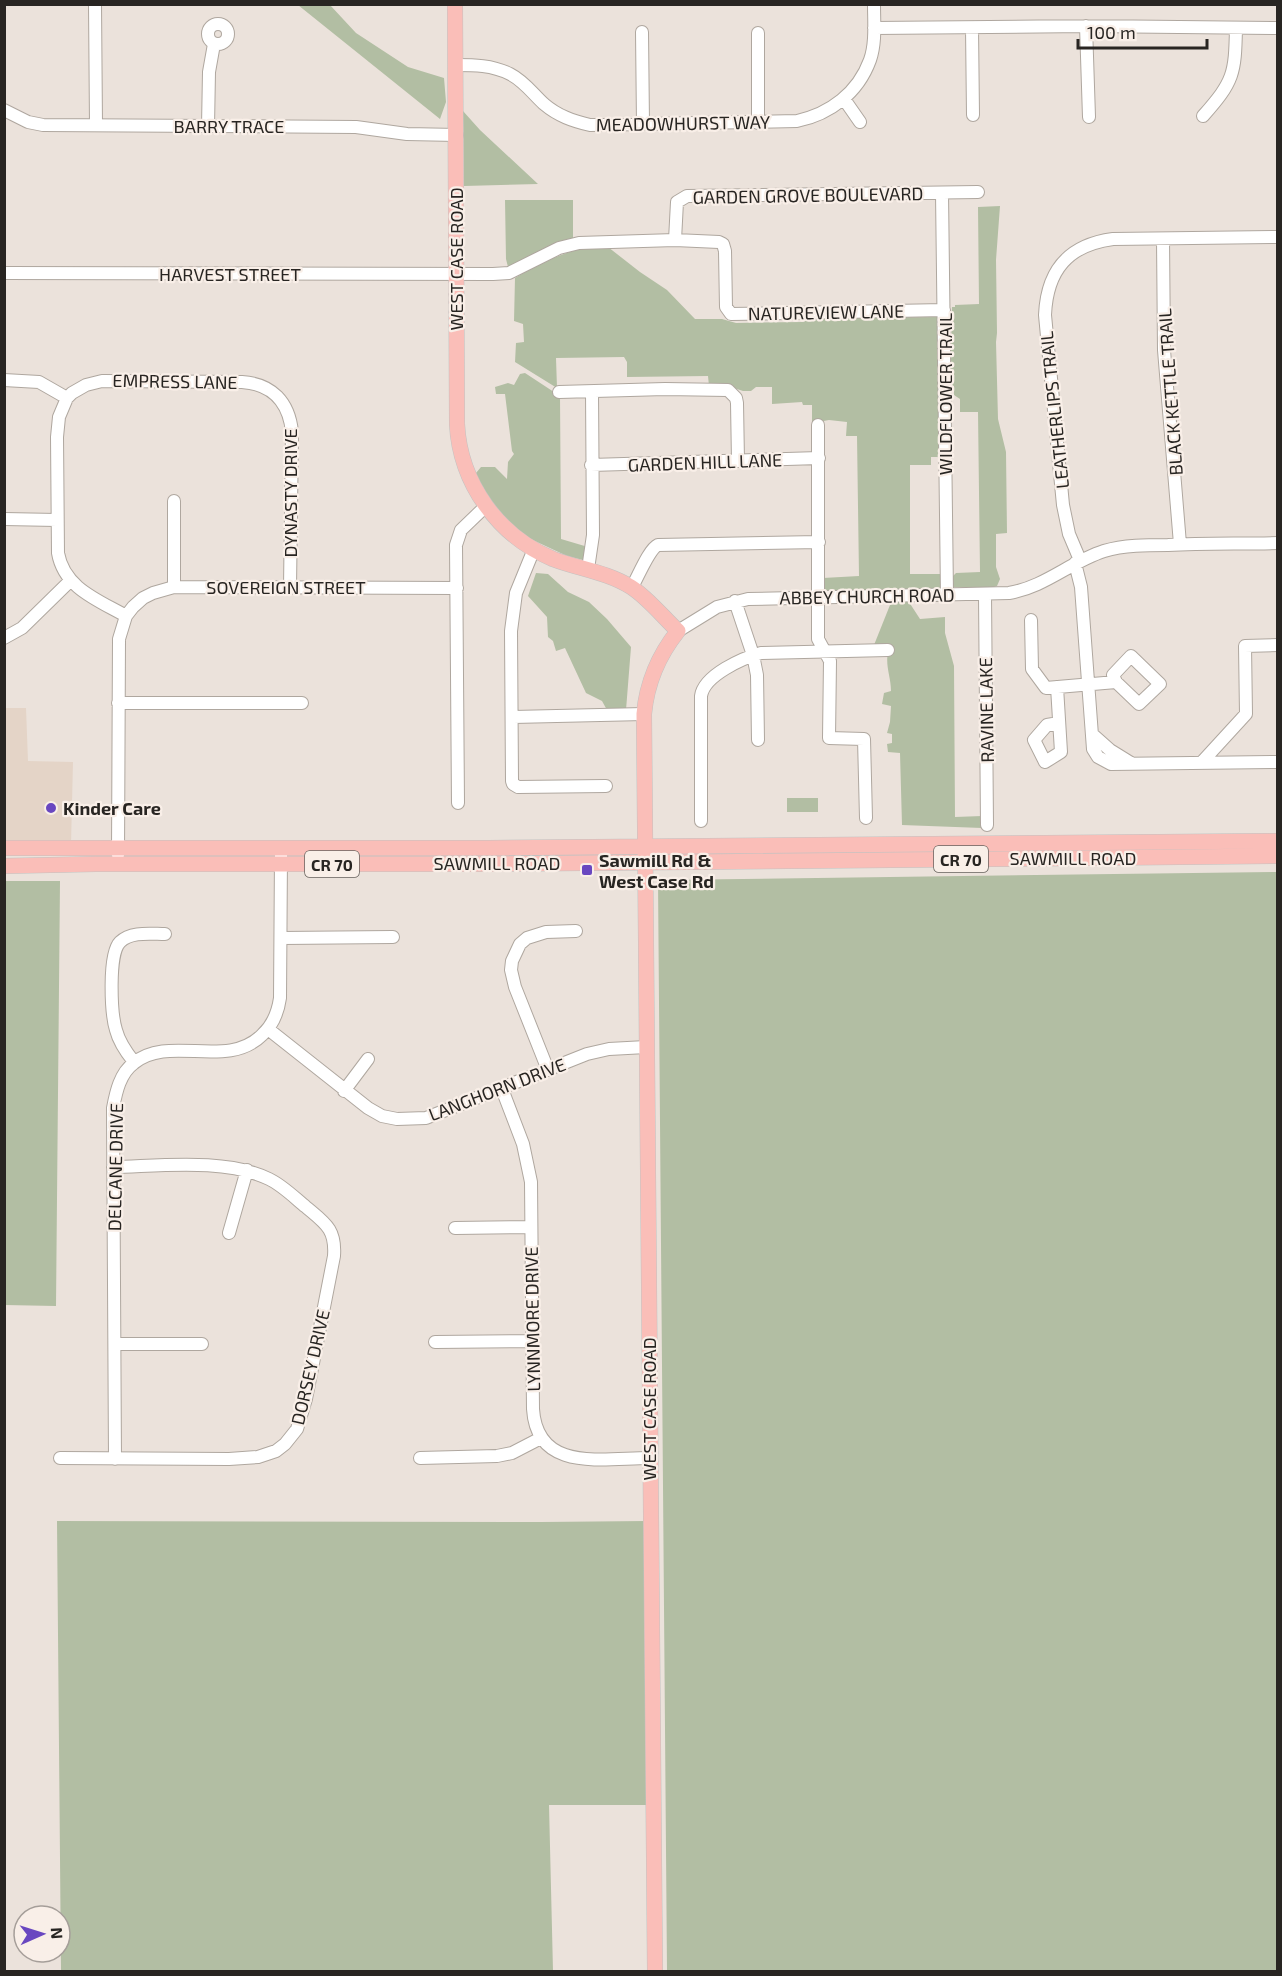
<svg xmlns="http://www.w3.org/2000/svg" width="1282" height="1976" viewBox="0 0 1282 1976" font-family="'Exo 2',sans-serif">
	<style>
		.built { fill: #e4d4c7 }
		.green { fill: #b2bea3 }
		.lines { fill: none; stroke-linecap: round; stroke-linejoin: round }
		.minor-casing { stroke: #afa79f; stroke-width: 14 }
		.major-casing { stroke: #c3c2c1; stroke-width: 16 }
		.minor { stroke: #fff; stroke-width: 12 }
		.major { stroke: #fabeb8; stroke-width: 15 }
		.poi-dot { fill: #6947c0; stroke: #f9efe8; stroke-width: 2 }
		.labels { text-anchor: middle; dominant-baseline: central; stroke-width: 4.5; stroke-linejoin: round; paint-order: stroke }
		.shield { fill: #f9efe8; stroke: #67625d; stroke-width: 1.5 }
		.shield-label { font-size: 16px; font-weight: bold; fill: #282522 }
		.street-label { font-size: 18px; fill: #282522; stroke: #f9efe8 }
		.poi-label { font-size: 18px; font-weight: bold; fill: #282522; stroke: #f9efe8; text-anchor: start }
	</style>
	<rect width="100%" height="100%" fill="#ebe2db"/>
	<path class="built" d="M5,708H26L28,761L73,762L71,844H5Z"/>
	<path class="green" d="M298,5H330L356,33L408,67L444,78L446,102L440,119Z
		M463,111L480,130L538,184L464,186Z
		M505,200H573V240L509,271L506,259Z
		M1000,206L996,260L997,333L996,342L998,419L1006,452L1007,533L996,534V567L1000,579L997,586L991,588L952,587L953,576L956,573L980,572L978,412H960V399L954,395V386L950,384L952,307H955V305L979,304L978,207Z
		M608,247L640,272L667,290L695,319H722L736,323L803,322L812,318L939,317L941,457H931V465H910V574H943V591L823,592V578L859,576L857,436H846L847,422L829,420L812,423V405H803L802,402L772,404V387H756L751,391H743L728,386H709L708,376L627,377V362L624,357L556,358L557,388L515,362L516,343L524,342L523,324L514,321L515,278L540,263L577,249Z
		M525,373L560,396L561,539L588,547L587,561L567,556L522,535L484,496L476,473L481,467H495L507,479L508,462L514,454L512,451L505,394H496L495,387L508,383L514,385L520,374Z
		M536,573L548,574L568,592L589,602L607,619L631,647L626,710H607L602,701L586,693L565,648L556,651L553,641L548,637L547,617L528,596Z
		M907,599L920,619L945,617V633L954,666L955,817L982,816V828L902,825L900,753L888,752L887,744L892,743V734L887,733L890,722L891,706L882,704L884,693L891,691C891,675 884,665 889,648L874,645L892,600Z
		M787,798H818V812H787Z
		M1277,872V1971H667L658,880Z
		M5,881H60L56,1306L5,1305Z
		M57,1521L542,1522L647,1521L649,1805H549L553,1971H61Z"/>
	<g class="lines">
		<g class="minor-casing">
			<path id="minor" d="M95,4L96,125
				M208 34a10 10 0 1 1 20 0a10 10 0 1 1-20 0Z
				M1086,26L1089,117
				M874,28L1086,26L1278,28
				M972,28L973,115
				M642,32L643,124
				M758,33V123
				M455,65C474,65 492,65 510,74C524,81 533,94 544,104C558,116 573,121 590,125L797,121C830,114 858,93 870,60C876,43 874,23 874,4
				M844,99L860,122
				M4,110L28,122L43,125L356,127L407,134L457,135
				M1203,116C1234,81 1235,74 1236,28
				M208,126L209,72L214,44
				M942,193L947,595
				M1163,239L1164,350L1180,544
				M675,240L677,202L687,196L978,192
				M4,273L493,274L509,273L559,248L579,243L675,240L719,242L723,244L725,251L726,307L731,314L944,310
				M4,380L39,382L67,398
				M559,392L665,389L728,390L736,398L737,403L738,461
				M818,425V639L830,661L829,738L864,739L866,818
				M591,465L819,458
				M174,501V587
				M4,519L57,520
				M534,549L516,593L511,631L512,781L513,784L518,787L606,786
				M1080,560L1069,534L1063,505L1045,315C1047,270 1068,245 1113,239L1278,237
				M1075,563L1081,587L1093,749L1098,757L1111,764L1278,762
				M588,569L593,535L592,392
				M632,587C638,577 649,549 658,545L819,542
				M985,595L987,825
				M735,601L753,655L757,675L758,740
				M126,616C98,600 64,588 58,553L57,437L59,417L67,398L72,393L86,385L102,381L242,382C272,384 289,402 292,432L290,588
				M1031,620L1032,669L1046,688L1116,682
				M678,631L717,607L748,599L1009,593C1045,587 1070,562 1104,551C1124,545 1147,545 1168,545C1204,543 1241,544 1278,543
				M4,638L22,628L70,581
				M1131,656L1160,684L1139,704L1116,682L1113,675Z
				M1057,687L1061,752L1045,762L1034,740L1047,725L1059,723
				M118,703H302
				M513,717L644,714
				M1092,734L1110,750L1131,763
				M1202,762L1246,714L1245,646L1278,645
				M458,803L456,545L461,530L486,506
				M701,821V696C704,675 743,658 761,653L888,650
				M118,855L119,639L126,616L133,607L143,598L153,593L174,587L457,588
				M282,938L393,937
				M268,1029L368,1108L382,1116L397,1119L426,1118L587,1054L609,1049L646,1047
				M134,1062C126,1052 119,1042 116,1030C111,1014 108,954 120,942C131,931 151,934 165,934
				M548,1070L515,987L511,970L512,961L520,944L527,938L546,932L576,931
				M502,1089L523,1144L531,1182L533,1409C537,1473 603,1458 649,1458
				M344,1091L368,1059
				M455,1228L530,1227
				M229,1233L247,1170
				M435,1342L532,1341
				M115,1344H202
				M60,1458L229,1459L258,1457L276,1451L285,1444L297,1429L306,1399L334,1256C336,1229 325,1223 306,1207C295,1198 282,1185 269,1179C226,1158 161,1166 113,1167
				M420,1458L497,1456L512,1453L541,1438
				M115,1459L113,1108C116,1092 120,1073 134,1063C169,1034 227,1070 262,1035C273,1025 278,1012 280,998L281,855"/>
		</g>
		<g class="major-casing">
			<path id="major" d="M455,4L457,424C460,483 498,536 553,559C579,569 607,572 631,587C648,598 663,617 678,631C658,656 647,682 644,714L655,1972
				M4,848H489L1278,841
				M4,866L96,864H489L1278,856"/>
		</g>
		<use href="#minor" class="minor"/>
		<use href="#major" class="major"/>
	</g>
	<g class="poi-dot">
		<circle cx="51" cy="808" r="6"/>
		<rect x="581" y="864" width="12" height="12" rx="3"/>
	</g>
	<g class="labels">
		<g class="shield">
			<rect x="934" y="846" width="54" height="26" rx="4.5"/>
			<rect x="305" y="851" width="54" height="26" rx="4.5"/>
		</g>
		<g class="shield-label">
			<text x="961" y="859">CR 70</text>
			<text x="332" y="864">CR 70</text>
		</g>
		<g class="street-label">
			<text transform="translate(683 123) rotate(-1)">MEADOWHURST WAY</text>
			<text x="229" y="126">BARRY TRACE</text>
			<text transform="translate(808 195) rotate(-1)">GARDEN GROVE BOULEVARD</text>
			<text transform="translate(456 259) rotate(-90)">WEST CASE ROAD</text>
			<text x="230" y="274">HARVEST STREET</text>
			<text transform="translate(826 312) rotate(-1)">NATUREVIEW LANE</text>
			<text transform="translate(175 381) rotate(1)">EMPRESS LANE</text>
			<text transform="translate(1170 392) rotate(-94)">BLACK KETTLE TRAIL</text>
			<text transform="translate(945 394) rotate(-90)">WILDFLOWER TRAIL</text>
			<text transform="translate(1054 410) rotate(-96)">LEATHERLIPS TRAIL</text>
			<text transform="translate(705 462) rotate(-2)">GARDEN HILL LANE</text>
			<text transform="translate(290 493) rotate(-90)">DYNASTY DRIVE</text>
			<text x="286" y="587">SOVEREIGN STREET</text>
			<text transform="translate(867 596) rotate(-1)">ABBEY CHURCH ROAD</text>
			<text transform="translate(986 710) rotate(-91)">RAVINE LAKE</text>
			<text x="1073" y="858">SAWMILL ROAD</text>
			<text x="497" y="863">SAWMILL ROAD</text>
			<text transform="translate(497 1089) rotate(-21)">LANGHORN DRIVE</text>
			<text transform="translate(115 1167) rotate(-89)">DELCANE DRIVE</text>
			<text transform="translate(532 1319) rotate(-91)">LYNNMORE DRIVE</text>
			<text transform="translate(310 1367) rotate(-77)">DORSEY DRIVE</text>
			<text transform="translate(649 1409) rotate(-90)">WEST CASE ROAD</text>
		</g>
		<g class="poi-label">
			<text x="63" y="808">Kinder Care</text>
			<text x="599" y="860">Sawmill Rd &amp;<tspan x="599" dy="21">West Case Rd</tspan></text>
		</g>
	</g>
	<rect width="1282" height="1976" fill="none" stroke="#282522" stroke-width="12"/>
	<g transform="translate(42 1934) rotate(87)"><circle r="28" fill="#f9efe8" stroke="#a59e99" stroke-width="1.5"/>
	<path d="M0-4.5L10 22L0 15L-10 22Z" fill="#6947c0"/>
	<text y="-9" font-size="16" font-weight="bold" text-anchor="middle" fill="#282522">N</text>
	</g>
	<path d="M1078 39v9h129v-9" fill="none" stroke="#282522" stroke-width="3"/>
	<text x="1087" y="39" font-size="18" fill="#282522" stroke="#f9efe8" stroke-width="4.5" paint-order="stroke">100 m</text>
</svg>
